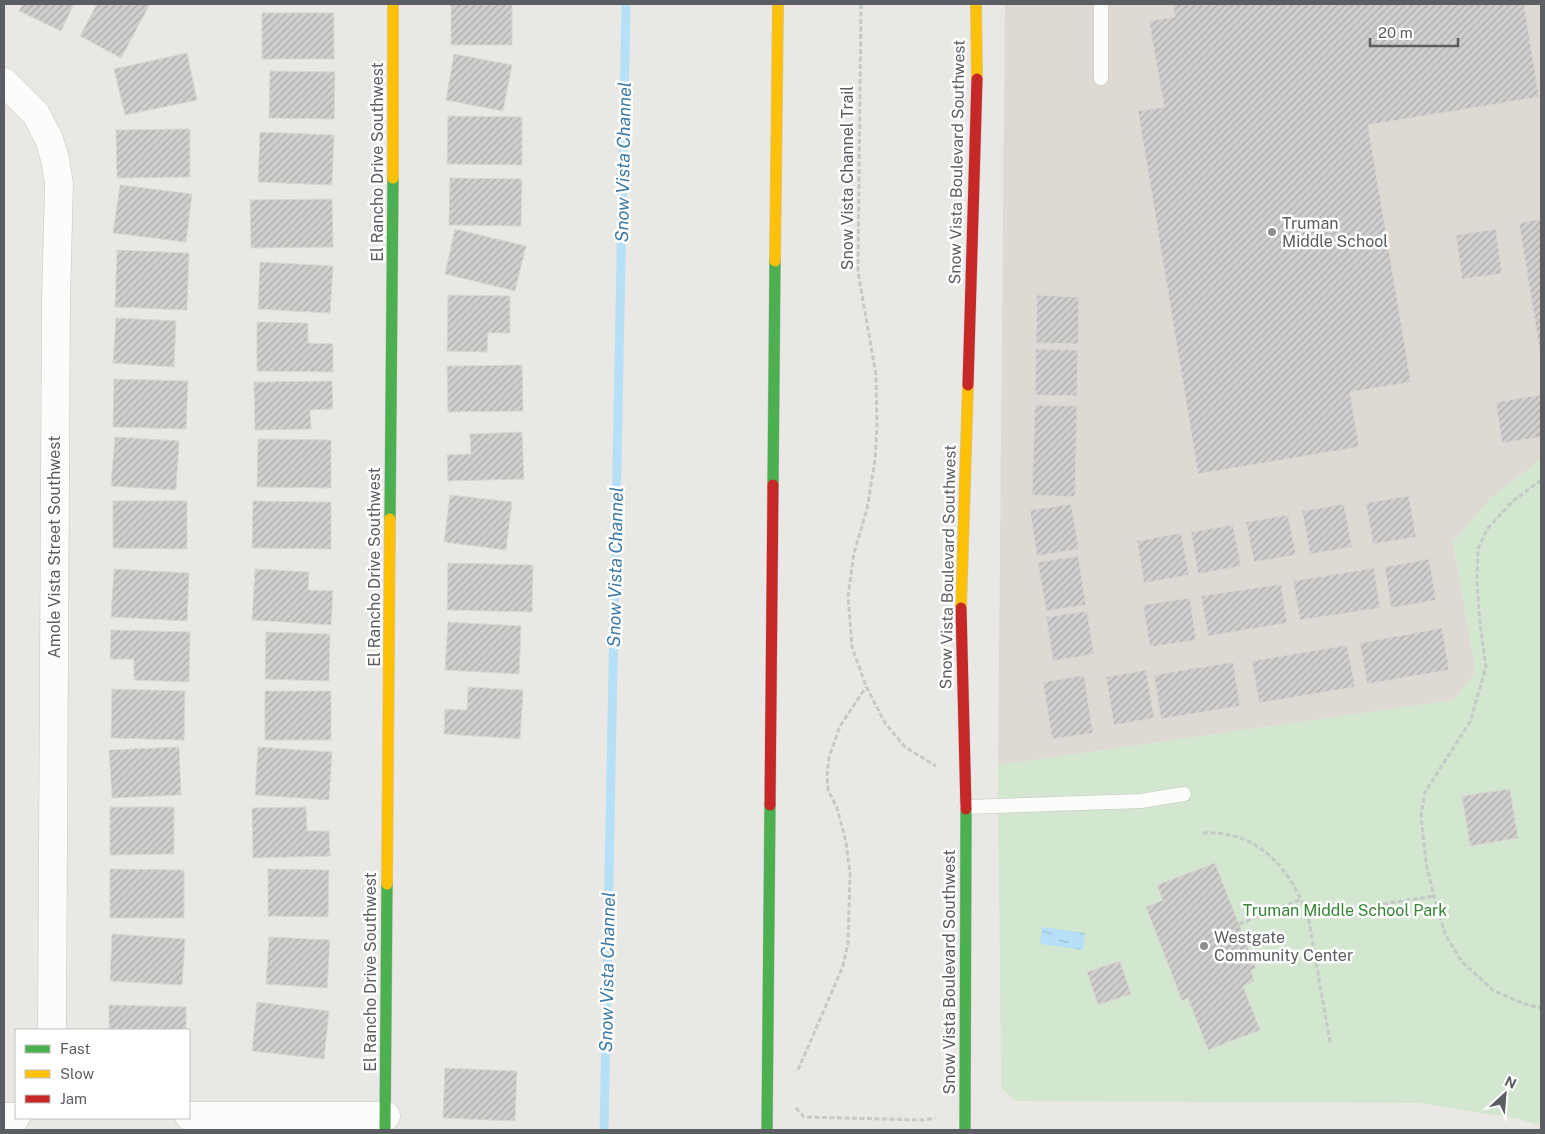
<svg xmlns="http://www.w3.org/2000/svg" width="1545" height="1134" viewBox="0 0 1545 1134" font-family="'Public Sans',sans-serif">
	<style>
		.education { fill: #dedad3 }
		.green { fill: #d3e6cf }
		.water { fill: url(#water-ripples) }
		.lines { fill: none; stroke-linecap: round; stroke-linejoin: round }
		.stream { stroke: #b6e0f7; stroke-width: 9 }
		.building { fill: url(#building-hatch); stroke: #d9d7d4 }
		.lane-casing { stroke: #c5c5c4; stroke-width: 15 }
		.street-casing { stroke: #c5c5c4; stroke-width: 29 }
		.fast-casing { stroke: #c6c6c6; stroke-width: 12 }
		.slow-casing { stroke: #c6c6c6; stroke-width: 12 }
		.jam-casing { stroke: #c6c6c6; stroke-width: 12 }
		.path { stroke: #c4cac7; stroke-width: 3; stroke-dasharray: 5 2.5; stroke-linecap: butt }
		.lane { stroke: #fcfcfb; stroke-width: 14 }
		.street { stroke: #fcfcfb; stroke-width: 28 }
		.fast { stroke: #4caf50; stroke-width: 11 }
		.slow { stroke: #ffc107; stroke-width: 11 }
		.jam { stroke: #c62828; stroke-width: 11 }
		.poi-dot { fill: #8c8e90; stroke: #fff; stroke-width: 2 }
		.labels { text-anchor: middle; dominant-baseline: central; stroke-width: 5; stroke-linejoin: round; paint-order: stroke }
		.street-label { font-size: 16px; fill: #5a5e62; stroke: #fff }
		.poi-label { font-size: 16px; fill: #5a5e62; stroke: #fff; text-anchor: start }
		.park-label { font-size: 16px; fill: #388635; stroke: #fff }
		.water-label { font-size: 18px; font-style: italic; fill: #3b79a7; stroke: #fff }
	</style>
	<defs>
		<pattern id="water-ripples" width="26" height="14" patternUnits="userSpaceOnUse" patternTransform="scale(1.25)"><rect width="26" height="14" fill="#b6e0f7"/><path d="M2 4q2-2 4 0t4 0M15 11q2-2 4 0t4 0" fill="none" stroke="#97b9cb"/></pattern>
		<pattern id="building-hatch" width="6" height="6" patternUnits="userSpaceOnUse" patternTransform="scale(1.25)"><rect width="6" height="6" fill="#d1cfcd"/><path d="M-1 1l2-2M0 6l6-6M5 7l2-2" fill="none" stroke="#adabaa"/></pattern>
	</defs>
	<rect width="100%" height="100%" fill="#eae8e4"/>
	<path class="education" d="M1005,4H1541V459L1491,498L1453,542L1476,672L1453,700L998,765Z"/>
	<path class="green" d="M1541,459V1126L1519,1119L1420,1103L1016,1101L1001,1088L998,765L1453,700L1476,672L1453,542L1491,498Z"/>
	<path class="water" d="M1042,927L1085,933L1083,950L1040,944Z"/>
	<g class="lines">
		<path class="stream" d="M604,1130L626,4"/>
	</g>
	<path class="building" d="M23,4H74L61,31L19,11Z
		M97,4H150L121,58L80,36Z
		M451,4H512V45H451Z
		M1173,4H1524L1539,97L1368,125L1411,382L1350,392L1359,447L1198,474L1138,111L1164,107L1149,21L1175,17Z
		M262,13H334V59H262Z
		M187,53L197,100L125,115L114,69Z
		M454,54L512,65L503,111L446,100Z
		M270,71L335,72L334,119L269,118Z
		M448,116L522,117V165L447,164Z
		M190,129V177L117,178L116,130Z
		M260,132L334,135L332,185L258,182Z
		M450,178L522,179L521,226L449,225Z
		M120,185L192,194L186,242L113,233Z
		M332,199L333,247L251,248L250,200Z
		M1541,219V359L1519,223Z
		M455,229L526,246L515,291L445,274Z
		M1496,229L1502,274L1462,279L1456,235Z
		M117,250L189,253L187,310L115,307Z
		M260,262L333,266L330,313L258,309Z
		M448,295L510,296V333H488L487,352L447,351Z
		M1037,295L1079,297L1078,344L1036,343Z
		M116,318L176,321L174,367L113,363Z
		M257,322L308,323V343L333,344V372L257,371Z
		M1036,349L1078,350L1077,396L1035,395Z
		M522,365L523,411L448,412L447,366Z
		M114,379L188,381L186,429L113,427Z
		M332,381L333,409L310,410L311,429L255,430L254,382Z
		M1541,395V437L1502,443L1496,402Z
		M1035,405L1077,406L1075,497L1032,495Z
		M522,432L524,479L448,481L447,455L471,454L470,434Z
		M115,437L179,441L176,490L111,486Z
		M258,439L331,440V488L257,487Z
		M450,495L512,502L506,550L444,542Z
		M1409,496L1416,537L1373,544L1366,503Z
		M113,501H187V549L113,548Z
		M253,501L331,502V549L252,548Z
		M1071,504L1079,549L1037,556L1030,510Z
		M1344,504L1352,547L1310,554L1302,511Z
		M1288,515L1296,555L1254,562L1246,522Z
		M1233,525L1241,566L1198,574L1191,532Z
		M1181,533L1189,575L1144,583L1137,541Z
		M1078,556L1086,605L1046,611L1038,562Z
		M1429,559L1436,600L1391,608L1385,567Z
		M448,563L533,565L532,612L447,610Z
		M1374,568L1380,608L1300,620L1293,581Z
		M114,569L189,573L187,621L111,617Z
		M255,569L309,572L308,590L333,591L331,625L252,620Z
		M1281,584L1287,623L1208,636L1201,596Z
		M1190,598L1196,640L1150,647L1143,605Z
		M1087,611L1094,654L1053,661L1046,617Z
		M448,622L521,626L519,674L445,670Z
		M1442,628L1449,670L1367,684L1360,643Z
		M111,630L190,632L189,682L134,680V659H110Z
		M266,632L330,634L329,681L265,679Z
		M1347,645L1355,687L1259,703L1252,661Z
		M1233,662L1240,706L1161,719L1154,675Z
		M1146,670L1154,718L1114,725L1106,677Z
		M1084,675L1093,733L1052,739L1043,682Z
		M468,687L523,690L520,739L444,734L445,709L467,710Z
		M112,689L185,691L184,740L111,738Z
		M265,691H331V740H265Z
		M179,747L181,795L112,798L109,750Z
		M258,747L332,752L329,800L255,795Z
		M1510,789L1518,838L1470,846L1462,796Z
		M110,807H174V854L110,855Z
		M306,807L307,831H329L330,856L253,858L252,808Z
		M1215,863L1256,968L1251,970L1254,981L1243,986L1260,1030L1208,1050L1188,998L1182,1001L1146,907L1163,900L1157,885Z
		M110,869L184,870V918H110Z
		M268,869L329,870L328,917L268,916Z
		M112,934L185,939L182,985L110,981Z
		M269,937L330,940L327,988L266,984Z
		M1120,961L1131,994L1098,1005L1087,972Z
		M257,1002L329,1011L324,1059L252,1051Z
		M109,1005L186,1007V1030L109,1029Z
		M445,1068L517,1071L515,1121L443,1118Z"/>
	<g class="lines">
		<g class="lane-casing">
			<path id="lane" d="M1101,4V78
				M966,807L1141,801L1184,794"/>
		</g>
		<g class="street-casing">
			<path id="street" d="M4,82L36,114L49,139L55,159L59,184L56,299L52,1030
				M189,1116H386
				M4,1117H16"/>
		</g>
		<g class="fast-casing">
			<path id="fast" d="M773,485L775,261
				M390,519L393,178
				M385,1130L387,884
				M767,1130L770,805
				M965,1130L966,809"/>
		</g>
		<g class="slow-casing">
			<path id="slow" d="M976,4L977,79
				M393,178V4
				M775,261L778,4
				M961,608L968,385
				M387,884L390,519"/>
		</g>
		<g class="jam-casing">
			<path id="jam" d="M968,385L977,79
				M961,608L966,809
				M770,805L773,485"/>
		</g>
		<path class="path" d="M861,4L858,272L876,375L877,427L875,460L867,509L854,553L848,596L852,647L866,686L885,723L905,747L936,766
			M1541,480L1513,501L1487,529L1478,549L1477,581L1480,624L1486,667L1470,722L1425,792L1421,815L1426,863L1437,908L1446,936L1462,962L1494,991L1525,1004L1541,1008
			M1203,833C1259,830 1290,869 1308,916
			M1383,904L1434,896
			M1239,924L1302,899
			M1330,1042L1308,916L1331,912
			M798,1070L843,966L848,943L850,874L846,842L837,808L828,790L827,776L829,757L840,726L866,687
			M796,1108L804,1117L924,1120L935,1118"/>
		<use href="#lane" class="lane"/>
		<use href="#street" class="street"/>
		<use href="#fast" class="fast"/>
		<use href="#slow" class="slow"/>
		<use href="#jam" class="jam"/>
	</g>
	<g class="poi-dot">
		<circle cx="1272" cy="232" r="5"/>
		<circle cx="1204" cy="946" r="5"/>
	</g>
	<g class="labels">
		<g class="street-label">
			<text transform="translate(377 162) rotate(-90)">El Rancho Drive Southwest</text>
			<text transform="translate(957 162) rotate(-89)">Snow Vista Boulevard Southwest</text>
			<text transform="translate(847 178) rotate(-90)">Snow Vista Channel Trail</text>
			<text transform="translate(54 547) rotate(-90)">Amole Vista Street Southwest</text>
			<text transform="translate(374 567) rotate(-90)">El Rancho Drive Southwest</text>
			<text transform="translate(948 567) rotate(-89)">Snow Vista Boulevard Southwest</text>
			<text transform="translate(370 972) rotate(-90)">El Rancho Drive Southwest</text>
			<text transform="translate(949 972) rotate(-90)">Snow Vista Boulevard Southwest</text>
		</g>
		<g class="poi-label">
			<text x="1282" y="223">Truman<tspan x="1282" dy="18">Middle School</tspan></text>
			<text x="1214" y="937">Westgate<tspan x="1214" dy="18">Community Center</tspan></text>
		</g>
		<g class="park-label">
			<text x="1345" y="910">Truman Middle School Park</text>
		</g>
		<g class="water-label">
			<text transform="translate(623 162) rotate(-89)">Snow Vista Channel</text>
			<text transform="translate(615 567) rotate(-89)">Snow Vista Channel</text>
			<text transform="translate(607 972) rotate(-89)">Snow Vista Channel</text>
		</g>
	</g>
	<rect width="1545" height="1134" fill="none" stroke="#5a5e62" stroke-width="10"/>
	<rect x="15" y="1029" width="175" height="90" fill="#ffffff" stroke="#bdbfc0"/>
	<rect x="25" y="1045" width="25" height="8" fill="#4caf50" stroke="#bdbfc0"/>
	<text x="60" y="1054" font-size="15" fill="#5a5e62">Fast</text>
	<rect x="25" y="1070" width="25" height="8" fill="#ffc107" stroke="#bdbfc0"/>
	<text x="60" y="1079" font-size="15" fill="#5a5e62">Slow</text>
	<rect x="25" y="1095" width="25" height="8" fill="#c62828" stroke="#bdbfc0"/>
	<text x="60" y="1104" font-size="15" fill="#5a5e62">Jam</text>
	<g transform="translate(1505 1094) rotate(26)" stroke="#ffffff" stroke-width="4" paint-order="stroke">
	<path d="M0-4L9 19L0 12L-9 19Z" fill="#5a5e62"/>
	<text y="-8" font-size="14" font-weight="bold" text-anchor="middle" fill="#5a5e62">N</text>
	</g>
	<path d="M1370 38v8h88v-8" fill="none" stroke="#5a5e62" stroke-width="2.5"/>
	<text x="1378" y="38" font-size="15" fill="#5a5e62" stroke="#ffffff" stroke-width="4" paint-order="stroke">20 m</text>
</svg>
